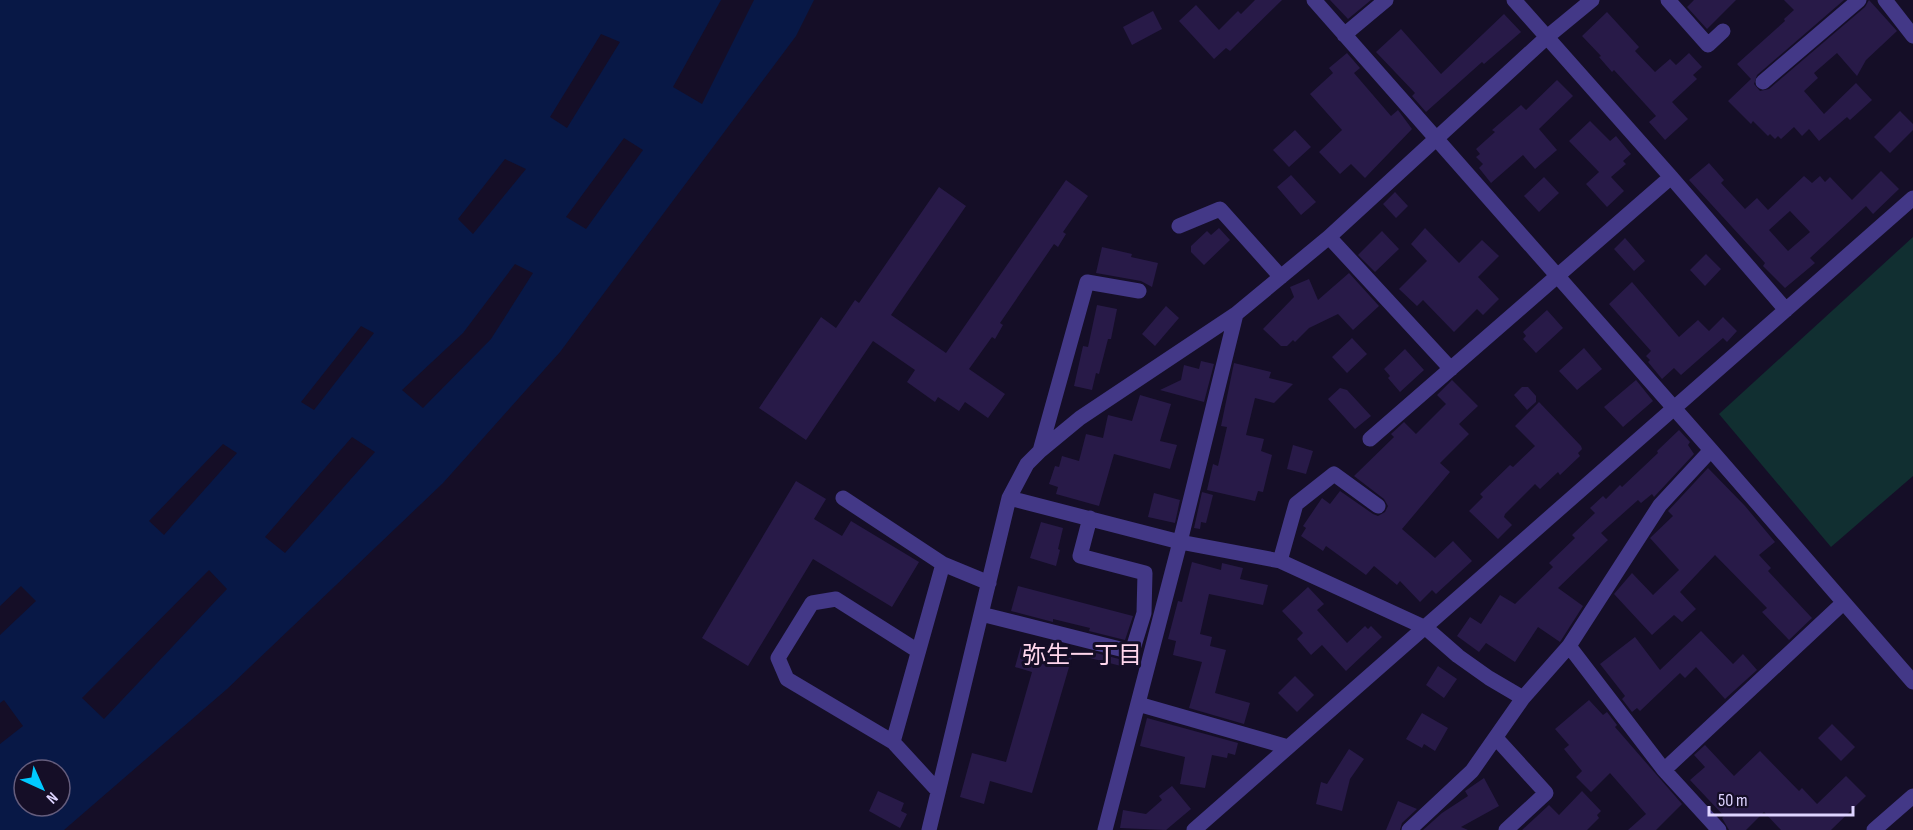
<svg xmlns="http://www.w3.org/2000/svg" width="1913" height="830" viewBox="0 0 1913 830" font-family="'Sofia Sans Condensed','Noto Sans JP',sans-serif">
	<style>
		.green { fill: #112f31 }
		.water { fill: #081846; fill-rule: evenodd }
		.pier { fill: #150e27 }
		.building { fill: #281a48; fill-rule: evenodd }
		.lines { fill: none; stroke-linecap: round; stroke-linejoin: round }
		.minor { stroke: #433887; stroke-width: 15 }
		.labels { text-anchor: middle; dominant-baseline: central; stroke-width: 6; stroke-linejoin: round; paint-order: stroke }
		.neighbourhood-label { font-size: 24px; fill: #ffd6ec; stroke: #150e27 }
	</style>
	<rect width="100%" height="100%" fill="#150e27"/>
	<path class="green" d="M1913,237V476L1831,547L1719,414Z"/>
	<path class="water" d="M0,0H814L796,36L560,352L443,483L227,689L64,830H0ZM24,770H60V806H24Z"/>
	<path class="pier" d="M721,0H754L702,104L673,87Z
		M601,34L620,42L567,128L550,117Z
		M624,138L643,150L586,229L566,217Z
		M505,159L526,169L473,234L458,219Z
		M515,264L533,273L491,339L423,408L402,390L463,333Z
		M361,326L374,333L314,410L301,402Z
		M352,437L375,452L285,553L265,537Z
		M223,444L237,453L164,535L149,521Z
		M209,570L227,589L104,719L82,698Z
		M21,586L36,601L0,635V606Z
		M4,700L23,726L0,744V703Z"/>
	<path class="building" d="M1255,0H1282L1230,51L1226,48L1214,59L1179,21L1196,5L1219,30L1238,11L1241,14Z
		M1330,0H1371L1348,19Z
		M1694,0H1736L1707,29L1687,7Z
		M1784,0H1844L1757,75L1754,84L1760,91L1769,89L1865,7L1869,0L1897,31L1866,60L1857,76L1837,53L1814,73L1818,78L1804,91L1824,114L1856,83L1872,100L1850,120L1847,117L1819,141L1809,129L1802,136L1794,127L1781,139L1778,136L1775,139L1770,134L1768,136L1753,121L1751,124L1728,101L1751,79L1737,64L1785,21L1784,19L1794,10Z
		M1153,11L1162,29L1132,45L1123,27Z
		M1607,12L1639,47L1635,51L1655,72L1670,59L1676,65L1689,53L1702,67L1693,75L1697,79L1672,102L1688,119L1665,140L1649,122L1656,116L1614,70L1612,72L1599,57L1601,56L1582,36Z
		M1504,14L1521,32L1484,64L1482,62L1426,112L1412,96L1415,93L1376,52L1401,29L1441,74Z
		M1347,53L1360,68L1354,73L1391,116L1398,110L1412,129L1365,178L1351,164L1340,174L1319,152L1342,130L1310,94L1333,73L1329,68Z
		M1557,80L1573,96L1539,129L1557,150L1535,169L1523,155L1491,183L1479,168L1483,164L1476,157L1480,154L1476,149L1495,132L1492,130L1521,105L1526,110Z
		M1900,111L1913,124V130L1890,153L1874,137Z
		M1590,121L1610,141L1616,136L1631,154L1623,161L1626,164L1611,177L1624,191L1607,207L1586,184L1599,172L1569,141Z
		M1295,130L1311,147L1289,167L1273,150Z
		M1709,163L1724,180L1721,183L1745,209L1757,198L1768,210L1804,176L1812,183L1820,176L1825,182L1830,177L1852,200L1881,171L1899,189L1873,214L1866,206L1810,258L1815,263L1785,288L1763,266L1765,263L1689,180ZM1790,211L1810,232L1788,251L1769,230Z
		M1291,175L1316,202L1301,215L1277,187Z
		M1544,177L1559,193L1539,212L1524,196Z
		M1066,180L1088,196L1063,232L1066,234L1058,247L1054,244L1000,323L1003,325L995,339L992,337L969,369L1005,394L988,418L965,402L959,411L938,397L935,402L907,382L915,370L873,341L806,440L759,408L821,317L836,328L855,300L859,303L939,187L966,206L891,315L946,353Z
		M1395,192L1408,206L1396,218L1383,204Z
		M1219,228L1230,240L1204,265L1191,252V246L1207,231L1211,235Z
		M1425,228L1459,263L1482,240L1499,256L1478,277L1499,299L1483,315L1477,309L1454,332L1423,300L1417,306L1399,289L1427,261L1411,244Z
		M1382,231L1399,249L1375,272L1358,255Z
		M1625,238L1645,261L1634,271L1614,249Z
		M1102,247L1132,254L1131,257L1158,263L1152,287L1141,281L1096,273Z
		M1706,254L1721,269L1705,286L1690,270Z
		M1349,273L1379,306L1353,330L1338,314L1309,328L1295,342L1293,340L1287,346H1281L1263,329L1294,297L1290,287L1309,279L1318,300Z
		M1632,282L1679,337L1698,320L1709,331L1723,317L1737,331L1727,342L1723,338L1681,375L1674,368L1662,379L1648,362L1650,360L1646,356L1651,351L1609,304Z
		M1097,305L1117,309L1111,339H1108L1099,374L1096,373L1092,390L1074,386L1083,346L1088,347Z
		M1166,306L1179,318L1155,346L1142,334Z
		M1547,310L1563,328L1536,353L1523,339L1526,336L1523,332Z
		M1352,338L1367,354L1347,373L1332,357Z
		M1584,348L1602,369L1577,390L1559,371Z
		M1405,349L1424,370L1400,392L1388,378L1390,376L1384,369Z
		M1201,361L1214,364L1204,402L1160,390L1181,380L1184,365L1199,369Z
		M1234,363L1271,372L1269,378L1293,384L1274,403L1255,398L1246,435L1264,439L1261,451L1272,455L1263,492L1258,491L1255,501L1207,490L1213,464L1218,466L1227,427L1221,426Z
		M1452,380L1478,406L1459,424L1469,434L1440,463L1450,472L1402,529L1435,558L1453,541L1472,561L1436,594L1432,590L1420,602L1400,581L1397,585L1374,566L1366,575L1326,546L1323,551L1301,536L1306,528L1303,526L1322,498L1330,504L1340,491L1373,514L1378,516L1385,512L1388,506L1384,499L1354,476L1394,437L1391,434L1404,422L1416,434L1446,404L1437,395Z
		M1636,380L1653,401L1623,427L1604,407Z
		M1522,387H1528L1536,396V402L1527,410L1514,395Z
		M1340,388L1347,390L1371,416L1355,429L1328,399Z
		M1140,395L1171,404L1160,441L1177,445L1170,469L1114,454L1099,506L1056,494L1058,487L1049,484L1055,466L1059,467L1062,456L1079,461L1086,434L1103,438L1108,415L1132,421Z
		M1539,402L1581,446L1582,449L1578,453L1580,456L1560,475L1558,472L1540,489L1535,484L1505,514L1504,517L1512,525L1498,539L1469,511L1483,497L1480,494L1510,465L1513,467L1535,446L1515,426Z
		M1679,430L1690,442L1688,445L1694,454L1654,497L1652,494L1641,503L1638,500L1601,533L1608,540L1558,588L1583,606L1560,642L1538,627L1515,662L1486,643L1479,652L1457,636L1470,617L1481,624L1500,595L1515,604L1553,567L1549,563L1575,538L1572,535L1595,513L1590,508L1603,496L1606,499L1620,485L1622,487L1658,453L1657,451Z
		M1293,445L1313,451L1306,474L1287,469Z
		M1708,468L1745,506L1775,542L1759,555L1771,568L1768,571L1812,618L1789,640L1762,612L1767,608L1715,555L1680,592L1696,609L1682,622L1674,615L1652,635L1614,594L1632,573L1653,595L1679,570L1650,538L1673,516L1668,511Z
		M796,481L826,499L814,519L842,536L851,521L919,562L892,607L813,559L748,666L702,638Z
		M1202,492L1213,495L1206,523L1201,522L1200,529L1194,528Z
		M1154,493L1180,500L1175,523L1148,517Z
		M1041,522L1063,528L1058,549L1060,550L1056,566L1030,558Z
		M1192,562L1221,570L1222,563L1243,568L1240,579L1268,585L1263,605L1209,594L1200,634L1212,637L1210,646L1226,650L1215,693L1250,703L1244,724L1189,708L1202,662L1173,655L1176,641L1168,639L1178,601L1182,602Z
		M1018,586L1133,616L1125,640L1089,631L1090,628L1053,619V622L1011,611Z
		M1308,587L1324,604L1317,610L1347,643L1365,626L1368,629L1371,626L1382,637L1346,671L1322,645L1311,655L1297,639L1303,633L1282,611Z
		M1701,631L1733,664L1743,654L1757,670L1725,699L1696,667L1685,678L1680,673L1640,711L1637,708L1632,712L1622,699L1625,696L1600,664L1635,637L1660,670Z
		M1022,642L1072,657L1032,793L990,781L984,804L960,797L972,753L1006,762L1032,672L1015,667Z
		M1084,650L1123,660L1121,666L1082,656Z
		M1438,666L1457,679L1444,698L1426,685Z
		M1295,676L1314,695L1297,712L1278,693Z
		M1589,700L1603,715L1607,712L1617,725L1615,727L1682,804L1656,830H1628L1646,814L1610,773L1591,792L1576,777L1582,771L1564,749L1569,745L1555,729Z
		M1422,713L1448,728L1435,751L1424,744L1422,748L1406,739Z
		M1147,718L1238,743L1235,755L1228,753L1227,758L1212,755L1205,788L1180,784L1185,757L1140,746Z
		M1832,724L1855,747L1841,761L1818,738Z
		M1705,745L1734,776L1760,751L1799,791L1802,788L1817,804L1846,776L1866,796L1831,830H1781L1764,812L1746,830H1729L1722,818L1724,816L1690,780L1705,767L1694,755Z
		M1349,749L1364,759L1350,779L1342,811L1316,804L1321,782L1327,784Z
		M1484,778L1499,806L1461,827L1468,830H1423L1442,813L1468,796L1465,791Z
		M1172,786L1191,809L1166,830L1120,828L1123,810L1146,814L1162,800L1159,796Z
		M878,791L904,803L901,811L907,814L900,828L869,811Z
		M1582,791L1601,811L1597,815L1599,818L1587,830H1522L1549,805L1559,815Z
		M1398,801L1417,809L1402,823L1400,830H1386Z"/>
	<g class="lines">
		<path class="minor" d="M1314,0L1711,450L1913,682
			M1514,0L1671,177L1786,310
			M1668,0L1708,45L1723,31
			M1885,0L1913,36
			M1344,35L1386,0
			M1763,82L1859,0
			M1179,226L1220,209L1281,277
			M1329,237L1451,369
			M1370,439L1671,177
			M1040,451L1087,282L1139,291
			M843,498L943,564
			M1009,498L1180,542L1280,561L1426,628L1458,656L1489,678L1523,698
			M1280,561L1296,504L1334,474L1378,506
			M981,614L1132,652L1144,613L1145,573L1080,556L1090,518
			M1569,646L1664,770L1719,830
			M1138,704L1288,747
			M1496,738L1546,793L1506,830
			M893,742L787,679L778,658L812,603L836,599L918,651
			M1664,770L1843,603
			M938,791L893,742L943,564L989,583
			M929,830L1009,498L1027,464L1040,451L1080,418L1236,314L1329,237L1547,37L1592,0
			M1105,830L1180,542L1236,314
			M1194,830L1913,198
			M1409,830L1472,771L1523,698L1569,646L1660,505L1711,450
			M1874,830L1913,796"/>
	</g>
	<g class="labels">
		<g class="neighbourhood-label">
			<text x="1082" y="655">弥生一丁目</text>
		</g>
	</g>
	<g transform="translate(42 788) rotate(135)"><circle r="28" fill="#150e27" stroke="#655d7d" stroke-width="1.5"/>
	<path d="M0-4.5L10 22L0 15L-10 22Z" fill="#00c9ff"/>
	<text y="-9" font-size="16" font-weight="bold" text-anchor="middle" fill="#ded4ff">N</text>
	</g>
	<path d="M1709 806v9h144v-9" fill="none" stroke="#ded4ff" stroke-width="3"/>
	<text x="1718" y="806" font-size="18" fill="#ded4ff" stroke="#150e27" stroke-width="4.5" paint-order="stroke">50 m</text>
</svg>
